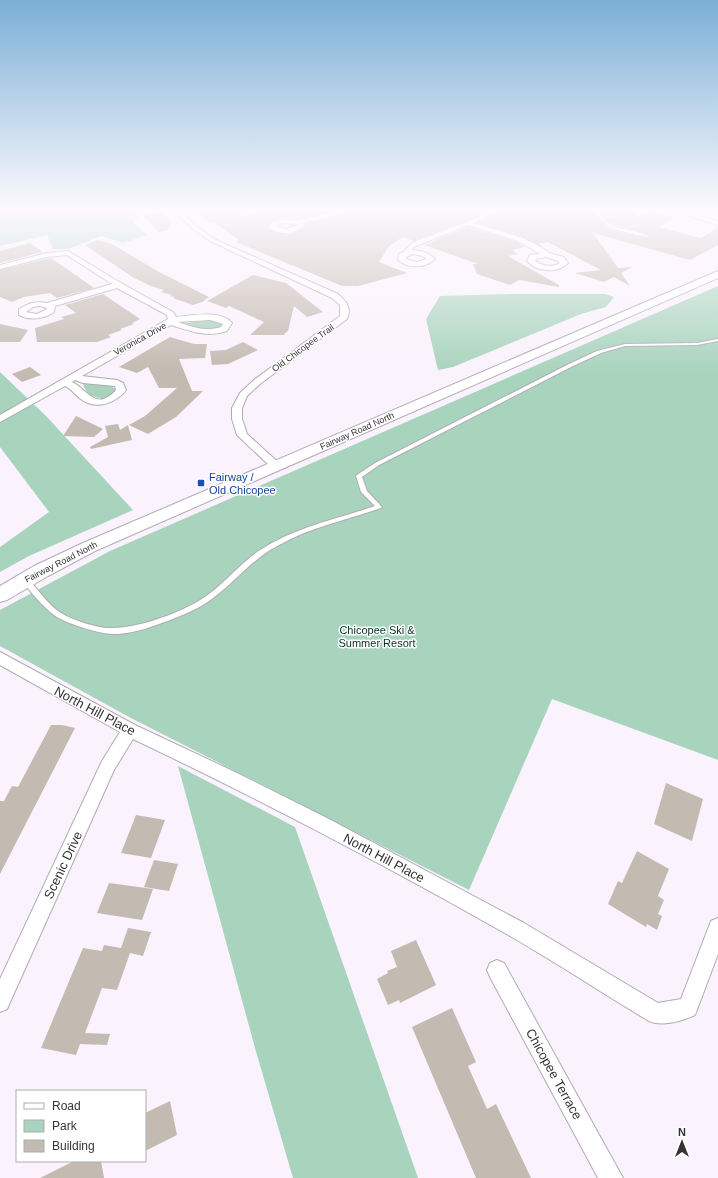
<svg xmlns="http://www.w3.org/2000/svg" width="718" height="1178" viewBox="0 0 718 1178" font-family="Helvetica,sans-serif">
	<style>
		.green { fill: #a8d4bd }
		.building { fill: #c3bab1 }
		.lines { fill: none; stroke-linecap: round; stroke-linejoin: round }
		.service-casing { stroke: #b1aab3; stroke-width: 2 }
		.minor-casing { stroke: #b1aab3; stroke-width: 2 }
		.secondary-casing { stroke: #b1aab3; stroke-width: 2 }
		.service { fill: #fff; fill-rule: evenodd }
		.minor { fill: #fff; fill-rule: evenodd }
		.secondary { fill: #fff; fill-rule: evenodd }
		.transit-dot { fill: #1a4fb4; stroke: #fff; stroke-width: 1.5 }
		.labels { text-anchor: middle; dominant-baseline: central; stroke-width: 3; stroke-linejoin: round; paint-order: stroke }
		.far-street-label { font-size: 9px; fill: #353236; stroke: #fff }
		.transit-label { font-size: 11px; fill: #164399; stroke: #fff; text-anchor: start }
		.park-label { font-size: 11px; fill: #083121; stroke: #fff }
		.near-street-label { font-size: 13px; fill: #353236; stroke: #fff }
	</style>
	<rect width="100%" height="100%" fill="#faf2fc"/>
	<path class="green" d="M0,209H130L139,217L133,222L147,235L123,243L101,236L69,249H53L47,235L0,246Z
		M718,286V760L552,699L469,890L129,717L0,646V610L110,551Z
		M511,294H605L614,297L606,307L581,314L453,367L438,370L426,319L440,296Z
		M212,320L223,324V325C213,335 195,327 185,323Z
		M0,372L46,416L133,510L29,556L0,572V547L49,512L0,447Z
		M83,384H109L115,389C110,403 87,400 83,384Z
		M178,766L295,827L418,1178H293L255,1048Z"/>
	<path class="building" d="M194,209H241L242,217L270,209H345L300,219H279L271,221L268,228L277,233L287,235L297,232L305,226V224L360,210L361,209H491L473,218L413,241L403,237L389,246L379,262L407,273L358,286H342L236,242L239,240L213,222L209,223Z
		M501,209H594L598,217L609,228L624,233L647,238L650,235L621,227L608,221L599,209H635L637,217L649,211H653L675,217L659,227L697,237L701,238L718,228V245L690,260L593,233L618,268L632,267L621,273L630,286L614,277L604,282L575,273L601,270L548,242L538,244L523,237L478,223Z
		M161,212L172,222L168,230L159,232L143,215Z
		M468,227L517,242L525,247L512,250L518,254L508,256L559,285V287L519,280L510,285L477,274L473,264H478L424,245Z
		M98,240L112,244L159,272L209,297L202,302L193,305L173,298L175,297L170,296L172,295L161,292L164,290L151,286L134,278L85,245Z
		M30,243L43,252L0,263V251Z
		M51,258L94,288L57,298L50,293L24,297L12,302L0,297V270Z
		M253,275L286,283L323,312L307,317L294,306L288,331L285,333L284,335H250L264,322L229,306L226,308L207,301Z
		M103,294L140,319L132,323L134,324L120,329L122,330L108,335L111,337L97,342H37L35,328L64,319L61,317L76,313L65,305Z
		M0,324L28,330L20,342H0Z
		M170,337L194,344H207L205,358L179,359L192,391H203L176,417L148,434L129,425L145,416L177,388H159L148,367L137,373L119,367Z
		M243,342L258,350L228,364L212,365L210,351L226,350Z
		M30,367L41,375L22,382L12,374Z
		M76,416L103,429L94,437L63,436Z
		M118,424L120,430L128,425L132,440L91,449L90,447L108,437L105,426Z
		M51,725H62L75,728L0,874V801H4L12,786L18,787Z
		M666,783L703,799L692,841L654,824Z
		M136,815L165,820L151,858L121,853Z
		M637,851L669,869L658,896L664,900L658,914L662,916L657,930L647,924L646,927L608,904L618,881L622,883Z
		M154,860L178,864L169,891L144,887Z
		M109,883L153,889L142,920L97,913Z
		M128,928L151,932L143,956L130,953L117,990L102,988L85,1033L110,1034L107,1045L80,1044L76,1055L41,1048L83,948L102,951L104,945L121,948Z
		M416,940L436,985L400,1003L399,1000L388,1005L377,979L388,973L387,971L397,967L391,951Z
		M452,1008L476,1062L468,1066L487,1109L496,1104L531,1178H476L412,1027Z
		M170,1101L177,1135L145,1151V1113Z
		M74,1161H101L104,1178H40Z"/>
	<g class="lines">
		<g class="service-casing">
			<path id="service" d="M595,209H598C608,233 630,227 649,236L647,237C628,232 603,231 595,209Z
				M718,339V341L697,345L625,346L601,353L573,366L379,465L362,477L367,491L381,506L382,507L381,508C347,520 311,527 279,545C253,558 236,581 213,598C201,608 185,614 170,620C154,626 135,633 118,634C102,635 71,625 57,617C47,611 28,590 22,580L23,578H27C38,589 48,605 61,613C72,620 97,628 110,628C138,629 187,611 209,594C228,580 242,561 262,549C296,527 337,519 375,506L361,492L356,476L357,475L375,463L569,364L597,351L625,344L697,343Z"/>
		</g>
		<g class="minor-casing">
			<path id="minor" d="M172,209H178L196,226L214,239L338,294C346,301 352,308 347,319L260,384L247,396L242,408V419L247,434L280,464L281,466L280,468H272L237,435L232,419V408L240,393L254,380L340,316V305L332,298L210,241L192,228Z
				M351,209H360L303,223L304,225C296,235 278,236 269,227L272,222C282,219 291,221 300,220C317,216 334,212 351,209ZM285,223L296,224L297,225L286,229L276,226L277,224Z
				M493,209H500L474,223L523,238L541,247L549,253L564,257L568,263C558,274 537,272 527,261L530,255L540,254L518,241L468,225L414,247L412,250C422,251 428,252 435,259C426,268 408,269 398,260L399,254C406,252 408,245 416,241L474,219ZM413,254L423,256L427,259L417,262L406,259V257ZM546,257L558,261L560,263C552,268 542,266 535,261L536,259Z
				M666,209H674L718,221V225Z
				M68,251L121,283L173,312L176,317C192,316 220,309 232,323L227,331C207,338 190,331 171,325L82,376L117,380L123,383L126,390C116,403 97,410 82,400C76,396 72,389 65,386L0,422V415L168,319L167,315L117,288L55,306L54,312C44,319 30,321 19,315V309C29,303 35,301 47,303L112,284L67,255L47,257L0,269V265L47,253ZM40,306L47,308V309L37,314L26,312L33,307ZM210,320L223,324L221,327C206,332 192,327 178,322ZM75,380L83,383L115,386L116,390C96,412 88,390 72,382Z
				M0,652L135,725L235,772L327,818L524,923L658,1003L681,999L711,921L718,918V954L695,1015C682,1021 662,1027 649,1021C602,993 557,963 510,936C387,866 261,800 133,739L114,770L7,1009L0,1012V979L102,761L120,732L0,665Z
				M497,960L504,963L623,1178H598L490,977L487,970L490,963Z"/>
		</g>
		<g class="secondary-casing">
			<path id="secondary" d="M718,271V278L95,551L48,576L7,600L0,602V586L34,566L83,543Z"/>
		</g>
		<use href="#service" class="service"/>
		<use href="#minor" class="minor"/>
		<use href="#secondary" class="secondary"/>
	</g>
	<linearGradient id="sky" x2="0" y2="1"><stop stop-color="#7aafd6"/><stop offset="0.56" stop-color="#fdf9fe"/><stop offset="1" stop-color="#fdf9fe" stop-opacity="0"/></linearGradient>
	<rect width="718" height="373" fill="url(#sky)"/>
	<rect class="transit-dot" x="197" y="479" width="8" height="8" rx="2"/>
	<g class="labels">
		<g class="far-street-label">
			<text transform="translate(140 339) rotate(-29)">Veronica Drive</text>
			<text transform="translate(303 348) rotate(-36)">Old Chicopee Trail</text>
			<text transform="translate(357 431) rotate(-24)">Fairway Road North</text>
			<text transform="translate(61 562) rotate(-27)">Fairway Road North</text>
		</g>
		<g class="transit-label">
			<text x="209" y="477">Fairway /<tspan x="209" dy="13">Old Chicopee</tspan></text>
		</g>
		<g class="park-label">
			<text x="377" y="630">Chicopee Ski &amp;<tspan x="377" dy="13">Summer Resort</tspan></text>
		</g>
		<g class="near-street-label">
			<text transform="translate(95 711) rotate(28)">North Hill Place</text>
			<text transform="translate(384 858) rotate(28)">North Hill Place</text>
			<text transform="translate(63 865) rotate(-65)">Scenic Drive</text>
			<text transform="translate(554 1074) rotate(61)">Chicopee Terrace</text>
		</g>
	</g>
	<rect x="16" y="1090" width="130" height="72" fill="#ffffff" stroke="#aeadaf"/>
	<rect x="24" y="1103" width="20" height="6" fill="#ffffff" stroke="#aeadaf"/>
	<text x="52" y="1110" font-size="12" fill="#353236">Road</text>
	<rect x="24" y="1120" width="20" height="12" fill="#a8d4bd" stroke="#aeadaf"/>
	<text x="52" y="1130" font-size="12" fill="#353236">Park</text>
	<rect x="24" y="1140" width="20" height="12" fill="#c3bab1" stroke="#aeadaf"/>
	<text x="52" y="1150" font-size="12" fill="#353236">Building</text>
	<g transform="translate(682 1142)" stroke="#ffffff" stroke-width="3" paint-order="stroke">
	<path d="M0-3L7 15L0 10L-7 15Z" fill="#353236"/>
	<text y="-6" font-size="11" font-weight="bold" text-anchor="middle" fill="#353236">N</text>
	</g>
</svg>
